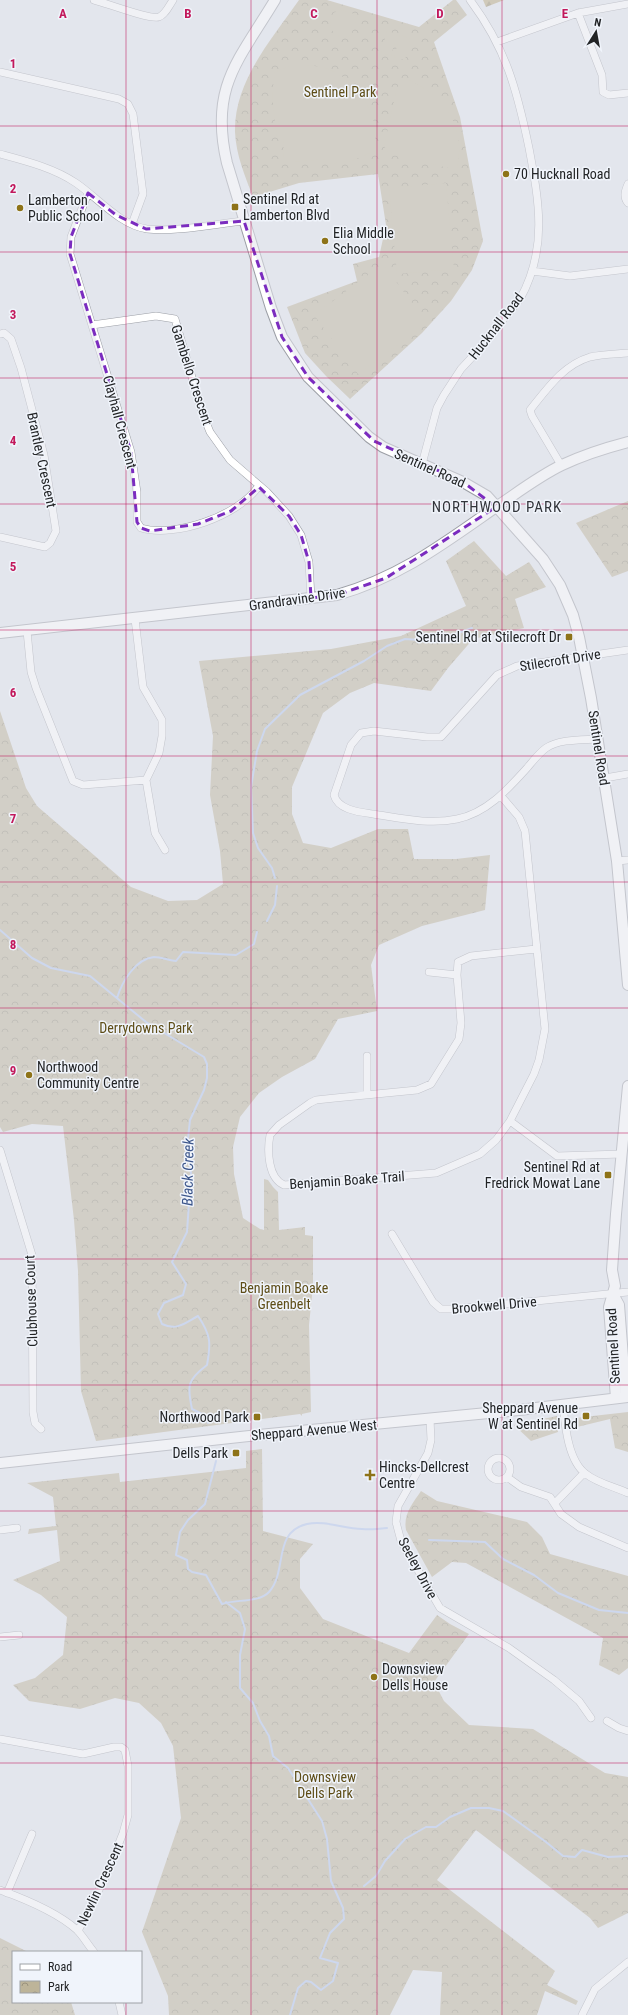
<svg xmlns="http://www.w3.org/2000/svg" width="628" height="2015" viewBox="0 0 628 2015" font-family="'Roboto Condensed',sans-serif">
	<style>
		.forest { fill: url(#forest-firs) }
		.park { fill: url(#park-crowns) }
		.pitch { fill: #bdb499 }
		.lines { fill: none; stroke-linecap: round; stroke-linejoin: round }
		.stream { stroke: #b1c6ef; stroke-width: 2 }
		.street-casing { stroke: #9c9fa6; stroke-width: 8 }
		.secondary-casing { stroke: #9c9fa6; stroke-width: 12 }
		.street { stroke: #fff; stroke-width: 7 }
		.secondary { stroke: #fff; stroke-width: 10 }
		.marked { fill: none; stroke: #7b2cbf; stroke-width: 3; stroke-dasharray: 8 5; stroke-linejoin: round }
		.grid { fill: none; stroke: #c2185b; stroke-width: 1; stroke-opacity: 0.55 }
		.poi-dot { fill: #8e7318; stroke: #f0f4fb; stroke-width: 1.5 }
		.labels { text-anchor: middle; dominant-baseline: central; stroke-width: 3; stroke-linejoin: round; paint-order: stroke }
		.park-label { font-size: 14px; fill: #5e4d17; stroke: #f0f4fb }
		.poi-label { font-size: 14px; fill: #222426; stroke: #f0f4fb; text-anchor: start }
		.street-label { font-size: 14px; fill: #222426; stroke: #f0f4fb }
		.neighbourhood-label { font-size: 15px; letter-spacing: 1px; fill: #32343a; stroke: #f0f4fb }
		.water-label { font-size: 15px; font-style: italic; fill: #3c568b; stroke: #f0f4fb }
		.grid-label { font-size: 13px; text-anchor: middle; font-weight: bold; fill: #c2185b; stroke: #f0f4fb; stroke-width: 3; stroke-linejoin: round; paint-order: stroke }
	</style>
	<defs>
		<pattern id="forest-firs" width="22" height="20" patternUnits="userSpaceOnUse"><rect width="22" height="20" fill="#b8a87c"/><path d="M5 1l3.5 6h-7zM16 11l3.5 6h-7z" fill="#958965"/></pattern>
		<pattern id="park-crowns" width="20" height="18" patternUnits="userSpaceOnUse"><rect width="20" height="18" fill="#bdb499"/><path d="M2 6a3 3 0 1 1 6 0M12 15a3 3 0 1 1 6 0" fill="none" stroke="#99927d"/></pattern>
	</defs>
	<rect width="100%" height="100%" fill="#e3e6ed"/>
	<path class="forest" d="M483,0H504L486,7Z"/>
	<path class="park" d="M299,0H327L419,27L453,0H456L467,15L434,42L460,117L483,241L472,270L451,301L422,333L350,399L326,376L305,353L287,307L357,281L353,264L379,257L386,225L378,174L299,183L253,197C245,176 236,155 235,132C234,81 272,39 299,0Z
		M628,501V571L612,577L576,523Z
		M474,541L506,576L529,562L546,587L515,599L524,628L473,639L448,668L431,691L374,683L350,693L323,713L292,787V814L303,843L331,848L378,829H408L414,859H456L490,855L485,910L422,926L379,945L371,965L377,1011L338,1019L315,1059L282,1077L259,1093L240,1117L233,1147L234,1174L243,1218L260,1229L264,1230V1179L268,1180L273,1187L278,1192L279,1230L305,1227V1235L313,1236V1286L309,1325L311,1412L302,1414V1416L300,1414L96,1441L81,1391L78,1271L74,1220L63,1126L32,1124L3,1132L0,1127V711L26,788L37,806L131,887L168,901L197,900L223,884L220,851L210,795L213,736L199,661L331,649L401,636L466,606L446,561Z
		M628,1412V1452L615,1448L610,1419L577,1427L575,1418Z
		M557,1416L558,1432L531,1441L514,1425Z
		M262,1449L263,1531L313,1544L300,1559V1588L323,1619L409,1653L437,1615L450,1624L469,1634L434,1682L444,1701L469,1725L533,1729L605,1773L628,1777V1913L598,1928L590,1918L476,1830L437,1880L555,1971L547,1985L578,2001L576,2005L545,1991L537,2015H440L442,1972L413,1970L390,2015H169L168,1996L142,1932L181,1818L173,1746L161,1723L139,1703L115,1698L80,1709L29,1701L13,1685L35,1678L63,1655L67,1617L41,1595L13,1580L60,1561L57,1530L28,1534L29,1529L56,1526L53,1497L27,1483L119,1473L120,1482L246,1468V1451Z
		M421,1491L437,1501L527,1522L542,1537L550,1554L628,1576V1668L619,1675L599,1665L603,1638L466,1563L452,1562L432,1577L406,1530C403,1514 413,1503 421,1491Z
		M0,1938L28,1952H13V2002H71L75,2015H0Z"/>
	<path class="pitch" d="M341,10L358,15L351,35L343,38L334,34L330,26L333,13Z
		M387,31L397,34L391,56L381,53Z
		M400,35L410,38L405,60L394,57Z
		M293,65C305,65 319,65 330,70C351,78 370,102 374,123C376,132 375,142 375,151L351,161L329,164L328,159L290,162L284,158L283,138H277L272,94L275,72Z
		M405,78C445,96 466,124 457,170L389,154L384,146L397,88Z
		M446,183L454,269L397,274L389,188Z
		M383,264L427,323L358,374L314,315Z"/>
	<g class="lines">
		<path class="stream" d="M275,878L272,868L258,848L253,833L251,787L257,751L265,729L300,695L364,661L387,646L405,639L435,641L472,628
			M267,921L275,905L277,886
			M0,930L32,958L51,968L90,976L146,1022L204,1057L207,1064V1078L204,1090L190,1120L187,1148L191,1173L187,1232L172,1262L186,1284L183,1295L164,1303L158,1314L162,1324C177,1331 185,1323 198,1316C211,1335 211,1343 207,1365C187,1380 187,1386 192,1409L204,1415L208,1423
			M117,998C122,982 135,959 154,957C160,957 169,960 176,961L183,952L236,955L254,944L257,932
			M216,1461L205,1504L188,1520L180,1532L176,1555L187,1560L188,1569L192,1572L206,1575L222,1604C235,1599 259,1603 269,1592C288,1571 272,1532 307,1524C325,1520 344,1529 362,1529C370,1530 379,1529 387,1528
			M429,1540L485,1542L503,1559L534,1575L558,1593L599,1610L628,1613
			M226,1602L240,1613L245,1629L240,1655V1688L253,1703L260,1721L269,1736L273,1756L288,1768L322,1821L327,1839L331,1881L343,1908L344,1919L330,1933L320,1958L338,1963L333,1981L321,1990L311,1982L306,1981L298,1988L290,2015
			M364,1886L376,1876L385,1861L405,1839L426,1827H436L450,1817L471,1808H489L503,1811L546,1842L563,1856L575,1857L582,1850L608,1857L628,1856"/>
		<g class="street-casing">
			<path id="street" d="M94,0C106,3 150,20 159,17C165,15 169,6 173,0
				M578,13L602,75L603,92L609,95L628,93
				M497,42L578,13L628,4
				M0,72L119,99L128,104L133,114L143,194L132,224
				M0,154C26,161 54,168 76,183C98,198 120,225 147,229C177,232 214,224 244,221
				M628,184C625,191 623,197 628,203
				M88,193L71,237L70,254L131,452L137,492V522L141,528C175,538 238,516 258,487
				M532,271L570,276L628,269
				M92,325L156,316L175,319L203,415L210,432L230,460L267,492L289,516L301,535L309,562L311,598
				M0,334L4,333L11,339L21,368L44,455L56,531L50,543L45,547L0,537
				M422,464L437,408L444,395L461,369L474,355L520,299C548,249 539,201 529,148C517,90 506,48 470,0
				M561,465L532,416L530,410C547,389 563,365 590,357C602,354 616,354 628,353
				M135,619L143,687L162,720V736L159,753L146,780L155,833L165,850
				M27,631L31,672L36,688L73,781L83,785L146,780
				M597,739C581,740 559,739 546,748C539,753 533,761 527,768C508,789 487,813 457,819C429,825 400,818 373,814C359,812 338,810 334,795L351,745L361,733L374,731L427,737H441L497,675L517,666L628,650
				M605,778L628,774
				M501,796L519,817L525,831L545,1029L539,1060L534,1074L510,1121L496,1140L480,1154L436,1173L284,1185C268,1178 267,1151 270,1135L279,1125L310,1103L316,1100L335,1098L417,1090L431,1084L459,1039L461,1023L457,975L458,962L471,956L536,949
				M617,861L628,860
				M429,972L457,975
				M367,1094V1056
				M510,1121L557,1156L622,1154
				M0,1150L32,1255L33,1412L35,1423L41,1429
				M392,1234L433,1302L441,1309H453L628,1292
				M563,1405C565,1425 568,1461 586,1474C597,1483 615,1487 628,1493
				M430,1419L431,1440L428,1453L398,1506L396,1522L401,1541L440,1608L509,1648L554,1680L579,1701L591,1718
				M488 1469a11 11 0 1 1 22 0a11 11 0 1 1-22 0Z
				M507,1477L521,1487L550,1497L561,1514L579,1527L628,1548
				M555,1503L584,1473
				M0,1530L17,1528
				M0,1637L19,1635
				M607,1721L619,1728L628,1731
				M0,1739L83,1754L114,1747H121L125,1750L128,1766V1815L123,1833L106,1876L78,1931
				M0,1890C25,1899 57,1912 77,1930C83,1936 88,1945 94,1952
				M7,1893L32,1834
				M119,2002L122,2015
				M582,2015L595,1989L628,1962"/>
		</g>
		<g class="secondary-casing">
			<path id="secondary" d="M275,0C239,60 209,87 227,163L271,308L282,337L308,377L369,437L383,447L463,482L487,496L543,559L560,585L573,615L579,637L591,698L617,861L628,985
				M0,633L337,595C400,577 443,544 496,507C517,493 539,476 562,465C583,455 605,448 628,442
				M613,1294L619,1305L626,1397
				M616,1398L609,1307L615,1286L612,1270L616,1214L628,1086
				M0,1463L259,1435L519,1410L628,1397"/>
		</g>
		<use href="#street" class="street"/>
		<use href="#secondary" class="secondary"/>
	</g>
	<path d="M0 0H628V2015H0ZM88,193L116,215L146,229L244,221L282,337L308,377L374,441L463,482L496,507L386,578L337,595L311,598L309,562L301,535L289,516L259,487L231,511L198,524L150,531L141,528L137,522L131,452L70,254L71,237Z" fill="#e3e6ed" fill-opacity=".55" fill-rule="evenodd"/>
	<path class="marked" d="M88,193L116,215L146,229L244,221L282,337L308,377L374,441L463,482L496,507L386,578L337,595L311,598L309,562L301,535L289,516L259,487L231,511L198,524L150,531L141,528L137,522L131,452L70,254L71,237Z"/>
	<path class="grid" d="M126,0V1952M251,0V2015M377,0V2015M502,0V2015M0,126H628M0,252H628M0,378H628M0,504H628M0,630H628M0,756H628M0,882H628M0,1008H628M0,1133H628M0,1259H628M0,1385H628M0,1511H628M0,1637H628M0,1763H628M0,1889H628M126,2002V2015"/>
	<g class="poi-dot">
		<circle cx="506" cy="174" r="4"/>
		<rect x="231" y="203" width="8" height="8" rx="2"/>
		<circle cx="20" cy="208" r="4"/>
		<circle cx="325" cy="241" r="4"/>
		<rect x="565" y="633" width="8" height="8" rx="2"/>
		<circle cx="29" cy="1075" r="4"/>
		<rect x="604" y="1171" width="8" height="8" rx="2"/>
		<rect x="582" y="1412" width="8" height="8" rx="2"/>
		<rect x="253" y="1413" width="8" height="8" rx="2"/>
		<rect x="232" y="1449" width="8" height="8" rx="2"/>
		<path d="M368 1469h4v4h4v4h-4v4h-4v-4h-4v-4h4z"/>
		<circle cx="374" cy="1677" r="4"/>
	</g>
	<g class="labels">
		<g class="park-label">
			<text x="340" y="92">Sentinel Park</text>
			<text x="146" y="1028">Derrydowns Park</text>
			<text x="284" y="1288">Benjamin Boake<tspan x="284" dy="16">Greenbelt</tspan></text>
			<text x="325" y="1777">Downsview<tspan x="325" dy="16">Dells Park</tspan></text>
		</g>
		<g class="poi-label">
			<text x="514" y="174">70 Hucknall Road</text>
			<text x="243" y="199">Sentinel Rd at<tspan x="243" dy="16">Lamberton Blvd</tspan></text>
			<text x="28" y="200">Lamberton<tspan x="28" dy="16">Public School</tspan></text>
			<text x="333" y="233">Elia Middle<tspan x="333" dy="16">School</tspan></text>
			<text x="561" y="637" text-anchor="end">Sentinel Rd at Stilecroft Dr</text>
			<text x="37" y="1067">Northwood<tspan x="37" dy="16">Community Centre</tspan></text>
			<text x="600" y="1167" text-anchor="end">Sentinel Rd at<tspan x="600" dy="16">Fredrick Mowat Lane</tspan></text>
			<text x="578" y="1408" text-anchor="end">Sheppard Avenue<tspan x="578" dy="16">W at Sentinel Rd</tspan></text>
			<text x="249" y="1417" text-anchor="end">Northwood Park</text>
			<text x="228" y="1453" text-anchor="end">Dells Park</text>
			<text x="379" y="1467">Hincks-Dellcrest<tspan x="379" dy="16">Centre</tspan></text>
			<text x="382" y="1669">Downsview<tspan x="382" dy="16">Dells House</tspan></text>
		</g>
		<g class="street-label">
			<text transform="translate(496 326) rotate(-52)">Hucknall Road</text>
			<text transform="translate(192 375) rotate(72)">Gambello Crescent</text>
			<text transform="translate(120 422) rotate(75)">Clayhall Crescent</text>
			<text transform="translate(42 460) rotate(78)">Brantley Crescent</text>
			<text transform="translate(430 468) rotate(24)">Sentinel Road</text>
			<text transform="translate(297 599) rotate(-8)">Grandravine Drive</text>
			<text transform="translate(560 660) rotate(-9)">Stilecroft Drive</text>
			<text transform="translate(599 748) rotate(81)">Sentinel Road</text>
			<text transform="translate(347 1180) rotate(-4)">Benjamin Boake Trail</text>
			<text transform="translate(31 1301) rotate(-92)">Clubhouse Court</text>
			<text transform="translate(494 1305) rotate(-5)">Brookwell Drive</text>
			<text transform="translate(613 1346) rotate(-93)">Sentinel Road</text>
			<text transform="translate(314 1430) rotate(-5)">Sheppard Avenue West</text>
			<text transform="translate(418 1568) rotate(62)">Seeley Drive</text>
			<text transform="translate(100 1884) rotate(-65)">Newlin Crescent</text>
		</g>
		<g class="neighbourhood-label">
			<text x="497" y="507">NORTHWOOD PARK</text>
		</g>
		<g class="water-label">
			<text transform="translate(188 1172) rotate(-89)">Black Creek</text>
		</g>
	</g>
	<g class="grid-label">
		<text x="63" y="18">A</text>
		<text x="188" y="18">B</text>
		<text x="314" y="18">C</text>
		<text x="440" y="18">D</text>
		<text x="565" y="18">E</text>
		<text x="13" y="68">1</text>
		<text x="13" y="193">2</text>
		<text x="13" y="319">3</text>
		<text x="13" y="445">4</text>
		<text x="13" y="571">5</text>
		<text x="13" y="697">6</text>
		<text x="13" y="823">7</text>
		<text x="13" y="949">8</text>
		<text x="13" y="1075">9</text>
	</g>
	<rect x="12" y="1951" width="130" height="52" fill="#f0f4fb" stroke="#9ea1a6"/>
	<rect x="20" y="1964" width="20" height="6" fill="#ffffff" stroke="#9ea1a6"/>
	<text x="48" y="1971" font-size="12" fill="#222426">Road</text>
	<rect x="20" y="1981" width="20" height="12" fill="url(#park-crowns)" stroke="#9ea1a6"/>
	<text x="48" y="1991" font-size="12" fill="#222426">Park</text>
	<g transform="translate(596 32) rotate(11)" stroke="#f0f4fb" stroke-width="3" paint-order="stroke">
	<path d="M0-3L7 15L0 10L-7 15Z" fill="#222426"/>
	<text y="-6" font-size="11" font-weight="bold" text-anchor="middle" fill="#222426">N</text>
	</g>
</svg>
